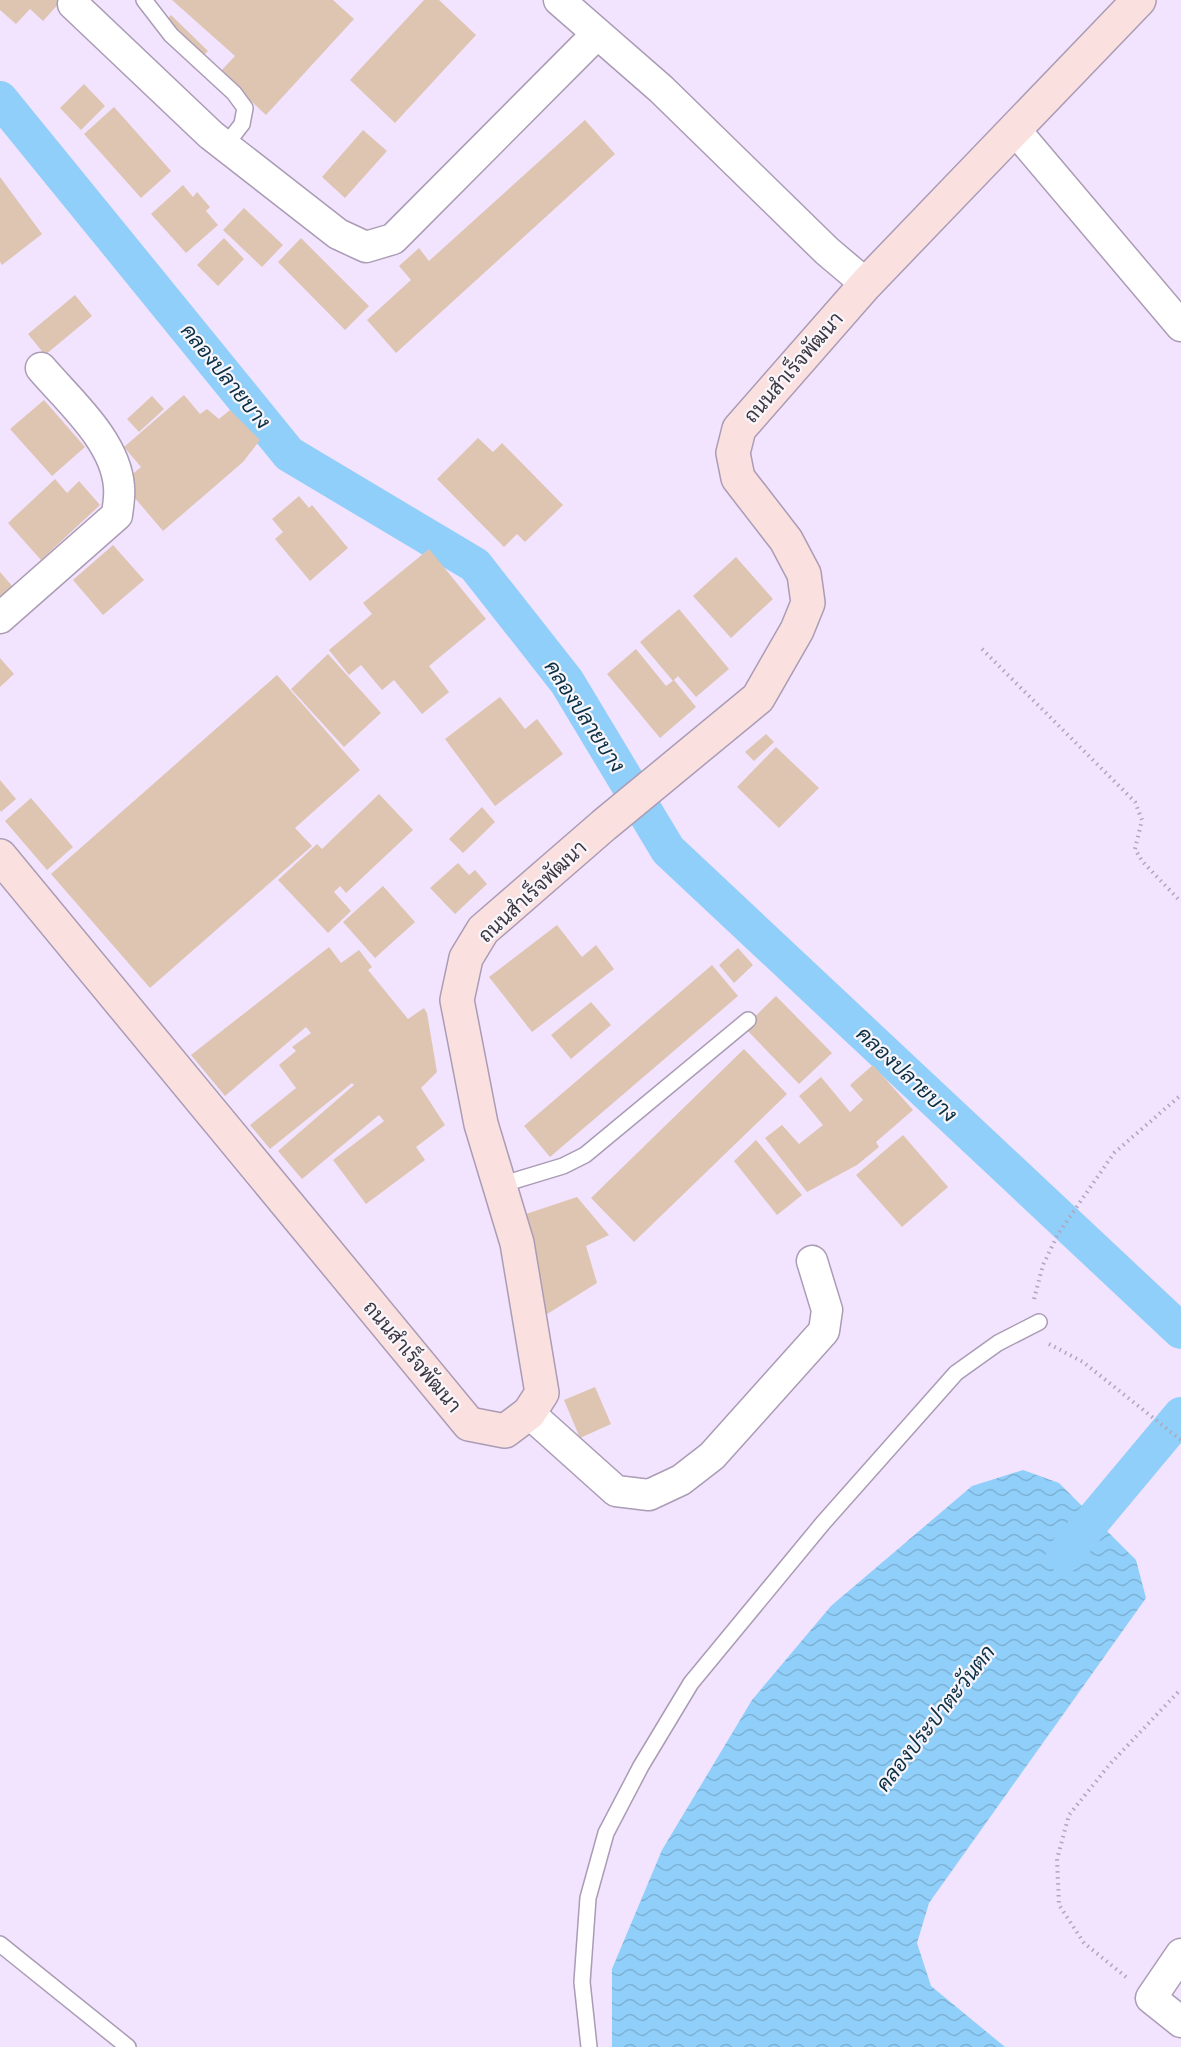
<svg xmlns="http://www.w3.org/2000/svg" width="1181" height="2047" viewBox="0 0 1181 2047" font-family="Lora,Sarabun,serif">
	<style>
		.water { fill: url(#water-waves) }
		.lines { fill: none; stroke-linecap: round; stroke-linejoin: round }
		.canal { stroke: #90cff9; stroke-width: 36 }
		.building { fill: #dec5b1 }
		.lane-casing { stroke: #aa9cb5; stroke-width: 18 }
		.street-casing { stroke: #aa9cb5; stroke-width: 33 }
		.secondary-casing { stroke: #aa9cb5; stroke-width: 36 }
		.path { stroke: #b0a5ba; stroke-width: 4; stroke-dasharray: 1.5 4.5; stroke-linecap: butt }
		.lane { stroke: #fff; stroke-width: 15 }
		.street { stroke: #fff; stroke-width: 30 }
		.secondary { stroke: #fbe0e0; stroke-width: 33 }
		.labels { text-anchor: middle; dominant-baseline: central; stroke-width: 4.5; stroke-linejoin: round; paint-order: stroke }
		.street-label { font-size: 20px; fill: #3b3640; stroke: #f9f6fb }
		.water-label { font-size: 21px; font-style: italic; fill: #0b3045; stroke: #f9f6fb }
	</style>
	<defs>
		<pattern id="water-waves" width="16" height="10" patternUnits="userSpaceOnUse" patternTransform="scale(1.5)"><rect width="16" height="10" fill="#90cff9"/><path d="M0 5q4-4 8 0t8 0" fill="none" stroke="#7db2d6"/></pattern>
	</defs>
	<rect width="100%" height="100%" fill="#f2e3fe"/>
	<path class="water" d="M1023,1470L1059,1483L1136,1560L1146,1598L929,1903L917,1943L931,1986L1005,2047H612V1969L662,1850L752,1700L831,1606L972,1486Z"/>
	<g class="lines">
		<path class="canal" d="M0,99L289,454L475,565L567,682L668,850L1181,1331
			M1064,1555L1181,1415"/>
	</g>
	<path class="building" d="M0,0H62L43,21L30,9L16,24L0,10Z
		M172,0H333L354,19L266,115L220,72L235,56Z
		M424,0H439L476,35L395,123L350,80Z
		M171,15L208,51L200,59L163,24Z
		M84,84L105,106L81,130L60,108Z
		M114,107L171,171L141,198L84,134Z
		M585,120L615,154L396,353L367,320L411,280L399,266L419,248L429,261Z
		M363,130L387,151L345,198L322,177Z
		M0,177L42,234L2,265L0,262Z
		M183,185L193,197L197,192L210,207L206,211L218,225L186,253L151,214Z
		M244,208L283,245L262,267L223,230Z
		M224,238L244,259L218,286L197,265Z
		M301,238L369,306L345,330L278,262Z
		M75,295L92,316L45,355L28,334Z
		M184,395L200,414L207,409L219,419L230,410L260,440L243,462L163,531L122,483L141,467L124,447Z
		M152,396L164,409L139,432L127,419Z
		M44,400L85,447L52,476L10,429Z
		M478,438L493,452L502,443L563,505L525,542L517,534L504,547L437,479Z
		M55,479L67,493L79,481L100,505L41,560L8,523Z
		M299,496L309,508L312,505L348,548L310,581L275,539L283,532L272,519Z
		M113,545L144,580L103,615L73,580Z
		M429,549L486,619L429,666L449,692L422,714L394,680L382,690L361,665L349,675L329,650L372,614L363,603Z
		M736,557L773,599L731,638L693,596Z
		M0,572L20,595L0,612Z
		M679,609L729,669L696,697L678,676L673,681L640,642Z
		M636,649L666,686L674,680L696,707L660,738L607,674Z
		M328,654L381,713L344,747L291,689Z
		M0,658L14,674L0,687Z
		M277,675L360,770L295,828L312,846L150,988L51,874Z
		M500,697L525,729L537,719L563,754L495,806L445,739Z
		M766,734L774,742L754,761L745,752Z
		M776,747L819,788L779,828L737,787Z
		M0,780L16,799L1,812L0,810Z
		M379,794L413,830L346,893L340,886L334,892L351,911L328,933L278,880L317,844L322,849Z
		M31,798L73,847L47,870L5,821Z
		M482,807L495,822L463,853L449,839Z
		M458,863L469,875L475,870L487,884L455,914L430,888Z
		M383,886L415,922L375,958L343,922Z
		M557,925L582,957L596,945L614,969L532,1032L489,977Z
		M329,947L341,963L359,950L372,967L368,970L408,1019L424,1008L427,1013L437,1072L421,1088L445,1125L416,1147L425,1160L366,1204L333,1160L384,1121L379,1115L302,1179L278,1151L354,1085L352,1083L270,1149L250,1125L296,1088L279,1065L296,1051L292,1047L311,1033L306,1027L225,1096L191,1055Z
		M738,948L753,965L734,983L719,965Z
		M712,965L738,996L550,1157L524,1126Z
		M776,996L832,1053L799,1084L744,1027Z
		M591,1002L611,1025L571,1059L551,1035Z
		M744,1049L787,1094L634,1242L591,1198Z
		M873,1065L913,1110L876,1142L879,1147L857,1165L807,1192L765,1138L782,1125L799,1144L823,1125L799,1096L821,1077L850,1112L863,1100L850,1085Z
		M903,1135L948,1187L902,1227L856,1175Z
		M756,1140L802,1195L777,1215L734,1161Z
		M577,1197L609,1235L586,1246L597,1283L544,1316L514,1218Z
		M595,1387L611,1424L580,1438L564,1400Z"/>
	<g class="lines">
		<g class="lane-casing">
			<path id="lane" d="M144,0L171,35L234,93L245,108L242,124L225,146
				M500,1185L563,1166L585,1155L748,1020
				M0,1944L128,2047
				M589,2047L582,1982L588,1898L606,1833L641,1766L691,1683L823,1523L956,1373L998,1343L1039,1322"/>
		</g>
		<g class="street-casing">
			<path id="street" d="M559,0L661,89L827,251L866,284
				M73,4L211,135L338,234L366,247L393,239L597,34
				M1016,131L1181,326
				M0,618L117,515C118,506 120,496 119,487C116,441 69,401 41,368
				M529,1413L616,1491L649,1495L681,1480L712,1456L824,1331L827,1310L812,1261
				M1181,1954L1151,1998L1181,2022"/>
		</g>
		<g class="secondary-casing">
			<path id="secondary" d="M0,856L469,1424L505,1431L529,1413L542,1393L517,1243L481,1124L457,1000L466,958L483,930L604,825L758,698L797,630L808,603L804,574L786,540L738,478L733,453L739,429L866,284L1139,0"/>
		</g>
		<path class="path" d="M982,649L1135,802L1142,820L1135,849L1142,861L1181,902
			M1034,1299L1043,1265L1058,1234L1114,1153L1181,1095
			M1049,1344L1083,1362L1181,1440
			M1126,1977L1084,1943L1059,1905L1057,1859L1069,1815L1110,1764L1181,1689"/>
		<use href="#lane" class="lane"/>
		<use href="#street" class="street"/>
		<use href="#secondary" class="secondary"/>
	</g>
	<g class="labels">
		<g class="street-label">
			<text transform="translate(793 367) rotate(-49)">ถนนสำเร็จพัฒนา</text>
			<text transform="translate(532 891) rotate(-43)">ถนนสำเร็จพัฒนา</text>
			<text transform="translate(413 1356) rotate(50)">ถนนสำเร็จพัฒนา</text>
		</g>
		<g class="water-label">
			<text transform="translate(226 376) rotate(51)">คลองปลายบาง</text>
			<text transform="translate(585 716) rotate(57)">คลองปลายบาง</text>
			<text transform="translate(907 1074) rotate(43)">คลองปลายบาง</text>
			<text transform="translate(935 1718) rotate(-52)">คลองประปาตะวันตก</text>
		</g>
	</g>
</svg>
